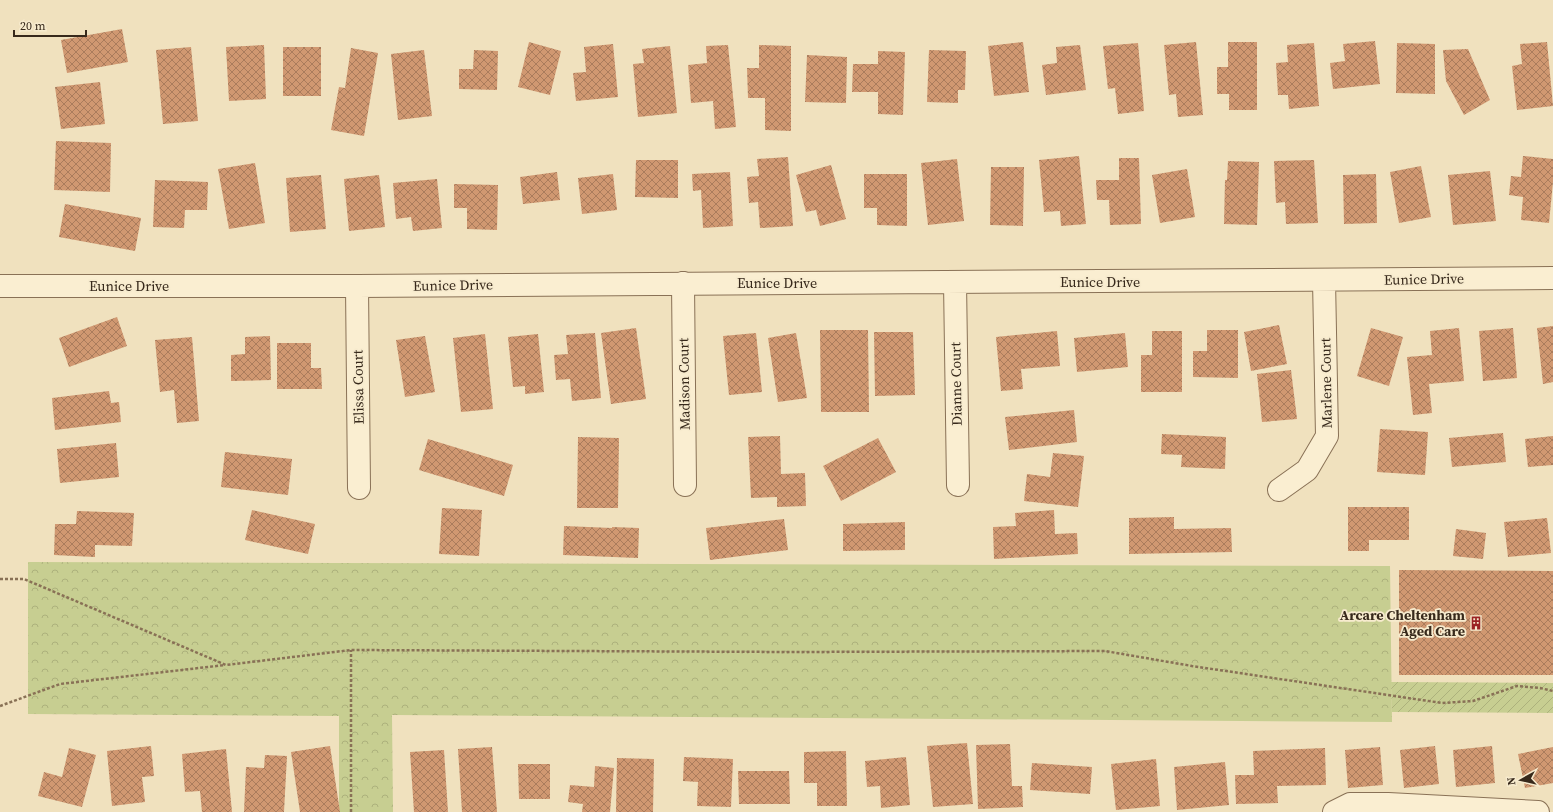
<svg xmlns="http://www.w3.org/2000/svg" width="1553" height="812" viewBox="0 0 1553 812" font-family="'Source Serif 4',serif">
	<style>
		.forest { fill: url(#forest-crowns) }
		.garden { fill: url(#garden-furrows) }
		.building { fill: url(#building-cross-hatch) }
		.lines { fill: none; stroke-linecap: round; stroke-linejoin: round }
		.minor-casing { stroke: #897156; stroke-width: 24 }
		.path { stroke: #897156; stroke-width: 2.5; stroke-dasharray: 3 2; stroke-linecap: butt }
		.minor { stroke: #faeed1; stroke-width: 22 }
		.labels { text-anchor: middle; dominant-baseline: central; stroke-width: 3.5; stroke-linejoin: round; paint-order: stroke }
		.street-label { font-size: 14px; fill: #37291b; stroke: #f7ebce }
		.poi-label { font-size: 14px; font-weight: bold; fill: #37291b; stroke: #f7ebce; text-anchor: end }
	</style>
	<defs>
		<pattern id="forest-crowns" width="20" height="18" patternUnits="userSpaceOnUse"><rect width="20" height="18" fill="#c7ce91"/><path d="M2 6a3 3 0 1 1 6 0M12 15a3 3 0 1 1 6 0" fill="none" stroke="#acb17c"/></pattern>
		<pattern id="garden-furrows" width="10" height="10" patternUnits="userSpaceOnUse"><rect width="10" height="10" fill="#c7ce91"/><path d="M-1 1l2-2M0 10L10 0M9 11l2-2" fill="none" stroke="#acb17c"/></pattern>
		<pattern id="building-cross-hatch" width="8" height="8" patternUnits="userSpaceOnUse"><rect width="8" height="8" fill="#d09871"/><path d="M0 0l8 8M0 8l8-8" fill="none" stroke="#aa7c5c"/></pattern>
	</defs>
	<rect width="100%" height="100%" fill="#f0e1be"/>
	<path class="forest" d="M28,562L1390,566L1392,722L392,715L393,812H339V716L28,714Z"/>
	<path class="garden" d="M1391,682L1553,683V713L1392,712Z"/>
	<path class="building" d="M122,29L128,62L67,73L61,40Z
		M1375,41L1380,84L1333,89L1330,63L1345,61L1343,44Z
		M529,42L561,51L550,95L518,87Z
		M1023,42L1029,92L994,96L988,46Z
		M1196,42L1203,115L1178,117L1176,94L1169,95L1164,45Z
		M1228,42H1257V110H1229V94H1217V67H1228Z
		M1547,42L1553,106L1517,110L1512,66L1522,64L1520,44Z
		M1138,43L1144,111L1118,114L1115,88L1108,89L1103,46Z
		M1314,43L1319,106L1289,109L1288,95H1278L1276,63L1288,62L1287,45Z
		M1397,43L1435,44V94L1396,93Z
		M613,44L618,97L576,101L573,73L586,72L584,47Z
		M264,45L266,99L229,101L226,47Z
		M728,45L736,127L715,129L713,101L691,103L688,65L707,63L706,46Z
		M759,45L791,46V131L765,130V98H748L747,68H759Z
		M1080,45L1086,90L1046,95L1042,65L1057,63L1056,47Z
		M670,46L677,113L638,117L633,64L644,63L642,49Z
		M191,47L198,121L163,124L156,50Z
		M283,47H321V96H283Z
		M351,48L378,53L364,136L331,130L339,87L345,88Z
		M1468,49L1490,100L1464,115L1446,81L1443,50Z
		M424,50L432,116L398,120L391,54Z
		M474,50L498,51L497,90L459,89V69H473Z
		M929,50L966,51L965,90H958V103L927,102Z
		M878,51L905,52L903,115L878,114V92H852L853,64H878Z
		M807,55L847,57L846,103L805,102Z
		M100,82L105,124L61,129L55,87Z
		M56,141L111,143L110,192L54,190Z
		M1079,156L1086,224L1061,226L1060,211L1044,212L1039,160Z
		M1523,156L1553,159V182L1549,223L1521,220L1523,197L1509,195L1511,176L1521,177Z
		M788,157L793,226L760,228L758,202L749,203L747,177L759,176L757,159Z
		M1119,158H1139L1141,224L1110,225L1109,200H1097L1096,180H1119Z
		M957,159L964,221L928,225L921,163Z
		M636,160H678V198L635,197Z
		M1314,160L1318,223L1286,224L1285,202L1276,203L1274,161Z
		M1228,161L1259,162L1257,225L1224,224L1225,180H1227Z
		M255,163L265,223L229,229L218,169Z
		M831,165L846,219L820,226L816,210L806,212L796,175Z
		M1421,166L1431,217L1399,223L1390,172Z
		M991,167H1024L1023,226L990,225Z
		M1187,169L1195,217L1160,223L1152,175Z
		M1490,171L1496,221L1453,225L1448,175Z
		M557,172L560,200L523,204L520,177Z
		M730,172L733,226L703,228L701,190L693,191L692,174Z
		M613,174L617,210L582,214L578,178Z
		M864,174H907V226L877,225V208H864Z
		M1376,174L1377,223L1344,224L1343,175Z
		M321,175L326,229L290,232L286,178Z
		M379,175L385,227L349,231L344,179Z
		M437,179L442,228L413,231L411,217L396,219L393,183Z
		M155,180L208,182L207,210H185L184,228L153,227Z
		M454,184L498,185L497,230L467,229V208H454Z
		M65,204L141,218L135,251L59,237Z
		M117,317L127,346L69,367L59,338Z
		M1279,325L1287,364L1251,371L1244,332Z
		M1553,326V382L1543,384L1537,328Z
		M636,328L646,399L611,404L601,333Z
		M1371,328L1403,337L1389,386L1357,376Z
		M1459,328L1464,381L1429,384L1432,413L1413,415L1407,357L1432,355L1430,331Z
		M1513,328L1517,378L1483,381L1479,331Z
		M820,330H868L869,412H821Z
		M1207,330H1238V378L1193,377V351H1207Z
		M1057,331L1060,366L1021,369L1023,389L1001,391L996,337Z
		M1152,331H1182V392H1141V355H1152Z
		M874,332H913L915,395L875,396Z
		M595,333L601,398L572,401L570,379L556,380L554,355L568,354L566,335Z
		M756,333L762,392L729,395L723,336Z
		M796,333L807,398L778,402L768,338Z
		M1125,333L1128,367L1077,372L1074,338Z
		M485,334L493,409L461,412L453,338Z
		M538,334L544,392L525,394V386L513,387L508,337Z
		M270,336L271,380L231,381V355L245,354V337Z
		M425,336L435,392L405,397L396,340Z
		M192,337L199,421L177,423L174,390L160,392L155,340Z
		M277,343H311V368H321L322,389H277Z
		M1291,370L1297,419L1262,422L1257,374Z
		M109,391L111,403L119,402L121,422L55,430L52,398Z
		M1074,410L1077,442L1009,450L1005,417Z
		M1380,429L1428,432L1425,475L1377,472Z
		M1503,433L1506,462L1452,467L1449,438Z
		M1162,434L1226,437L1225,469L1181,467L1182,455L1161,454Z
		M780,436L781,474L805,473L806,506L777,507V497L751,498L748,437Z
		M1553,436V465L1528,467L1525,439Z
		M578,437L619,438L618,508H577Z
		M878,438L896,472L841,501L823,466Z
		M428,439L513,465L504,496L419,470Z
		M116,443L119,477L60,483L57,449Z
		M225,452L292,459L288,495L221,487Z
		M1053,453L1084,456L1078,507L1024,501L1027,474L1050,477Z
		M1348,507H1409V540H1369V551H1348Z
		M442,508L482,510L479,556L439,554Z
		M252,510L315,524L308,554L245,540Z
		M1054,510L1055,534L1077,533L1078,554L994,559L993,527L1016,526L1015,513Z
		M77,511L134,513L132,546L95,545V557L54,555L55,524H76Z
		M1174,517V529L1231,528L1232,552L1129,554V518Z
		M1547,518L1551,553L1508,557L1504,522Z
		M784,519L788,550L710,560L706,528Z
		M905,522V550L843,551V524Z
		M564,526L612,528V527L639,528L638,558L563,555Z
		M1456,529L1486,533L1483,559L1453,556Z
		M1399,570L1553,571V675H1399Z
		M967,743L973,804L933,807L927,746Z
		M1010,744L1012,786H1022L1023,807L978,809L976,745Z
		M151,746L154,776L142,777L145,802L112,806L107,751Z
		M330,746L340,812H300L291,752Z
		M1435,746L1439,784L1404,788L1400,750Z
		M1492,746L1495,783L1456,787L1453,750Z
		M492,747L497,812H462L458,749Z
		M1380,747L1383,785L1348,788L1345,750Z
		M1553,747V783L1525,788L1518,754Z
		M69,748L96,755L82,807L38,796L44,772L62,777Z
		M1325,748L1326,785L1277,786L1278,803L1236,804L1235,775H1254L1253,751Z
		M226,749L232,812H202L200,791L185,792L182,754Z
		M444,750L448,812H414L410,752Z
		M846,751L847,806H817V783H804V752Z
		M265,755L287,756L284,812H244L246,767L264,768Z
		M684,757L733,759L731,807L697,806L698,782L683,781Z
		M906,757L910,805L881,808L880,786L867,787L865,761Z
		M617,758L654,759L653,812H616Z
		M1156,759L1160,806L1116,810L1111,764Z
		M1225,762L1229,805L1177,810L1174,767Z
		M1032,763L1092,767L1090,794L1030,790Z
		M518,764H550V799H519Z
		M595,766L614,768L610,812H582L583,804L568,802L570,785L594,787Z
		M738,771H789L790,804H739Z"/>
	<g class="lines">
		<g class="minor-casing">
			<path id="minor" d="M955,282L958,485
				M683,283L685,485
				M0,286H357L1553,278
				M357,286L359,488
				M1279,490L1307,470L1327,436L1324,280
				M1334,812L1350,804H1388L1538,812"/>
		</g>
		<path class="path" d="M0,579H24L226,665L351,650L791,652L1105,651L1192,666L1442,703L1473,701L1517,686L1540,688L1553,691
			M0,706L60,684L225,665
			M351,812V650"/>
		<use href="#minor" class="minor"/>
	</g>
	<defs>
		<g id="building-bare" transform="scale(1.08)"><path d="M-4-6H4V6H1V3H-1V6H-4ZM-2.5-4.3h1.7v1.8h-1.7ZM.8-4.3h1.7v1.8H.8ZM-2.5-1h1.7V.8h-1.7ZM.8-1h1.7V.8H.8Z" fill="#9b2324" stroke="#f7ebce" stroke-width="2.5" paint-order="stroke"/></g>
	</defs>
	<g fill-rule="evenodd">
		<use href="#building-bare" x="1476" y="623"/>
	</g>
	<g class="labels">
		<g class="street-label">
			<text transform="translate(1424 279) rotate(-1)">Eunice Drive</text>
			<text x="1100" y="282">Eunice Drive</text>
			<text x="777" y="283">Eunice Drive</text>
			<text transform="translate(453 285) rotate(-1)">Eunice Drive</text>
			<text x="129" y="286">Eunice Drive</text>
			<text transform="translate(1326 383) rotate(-91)">Marlene Court</text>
			<text transform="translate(684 384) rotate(-91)">Madison Court</text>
			<text transform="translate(956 384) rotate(-91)">Dianne Court</text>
			<text transform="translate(358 387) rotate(-91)">Elissa Court</text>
		</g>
		<g class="poi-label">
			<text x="1465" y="615">Arcare Cheltenham<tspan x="1465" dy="16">Aged Care</tspan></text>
		</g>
	</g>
	<g transform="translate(1521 780) rotate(262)" stroke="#f7ebce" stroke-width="3" paint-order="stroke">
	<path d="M0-3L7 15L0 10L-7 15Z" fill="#37291b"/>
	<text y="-6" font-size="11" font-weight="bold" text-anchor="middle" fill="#37291b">N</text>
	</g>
	<path d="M14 30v6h72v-6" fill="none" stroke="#37291b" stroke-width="2"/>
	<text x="20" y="30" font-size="12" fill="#37291b" stroke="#f7ebce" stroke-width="3" paint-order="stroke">20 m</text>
</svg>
